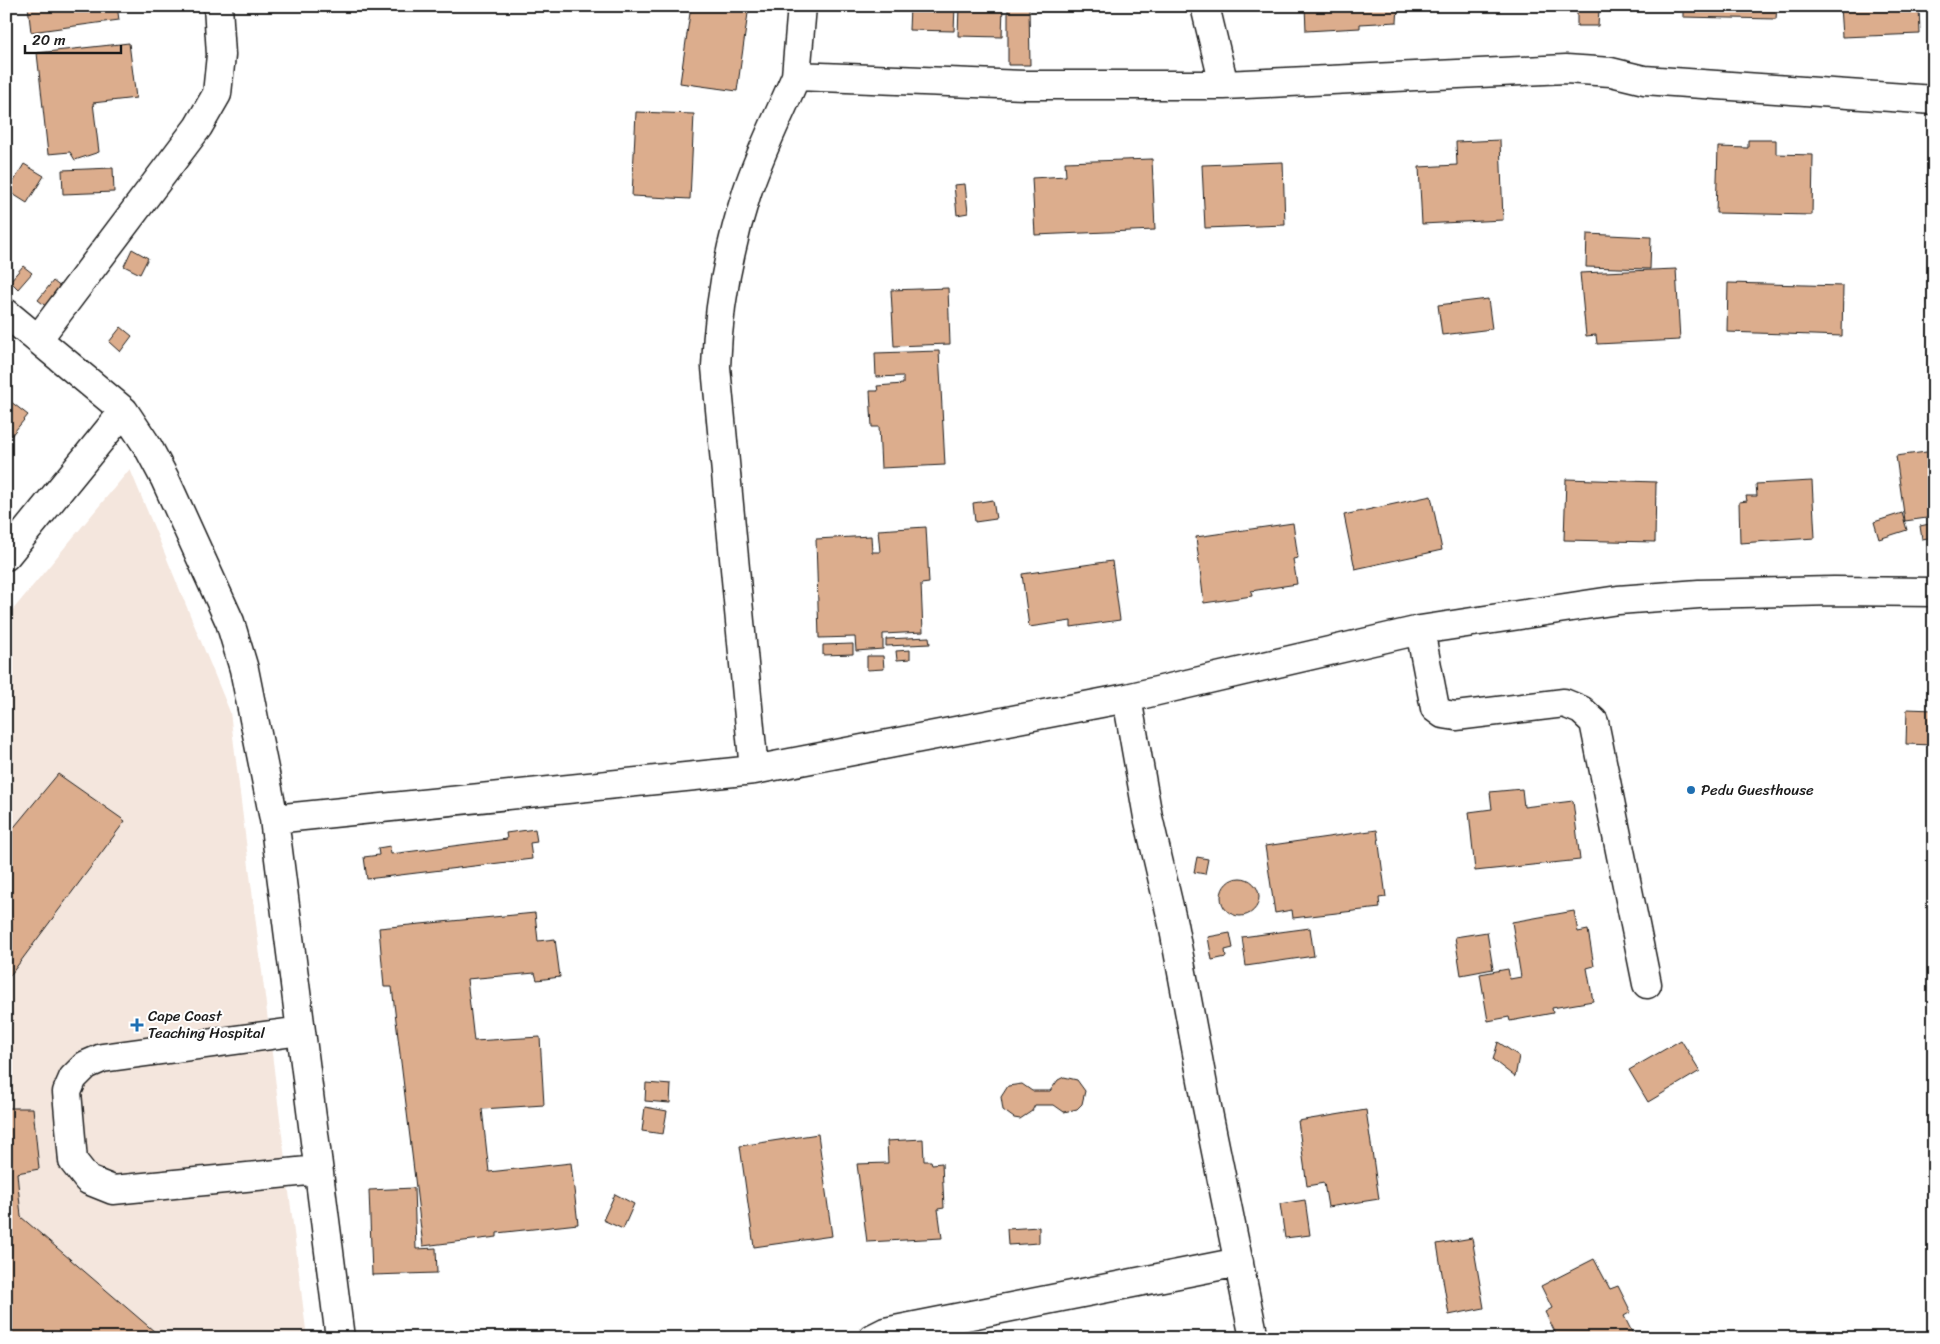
<svg xmlns="http://www.w3.org/2000/svg" width="1940" height="1344" viewBox="0 0 1940 1344" font-family="Sriracha,sans-serif">
	<style>
		.built { fill: #f4e6dd }
		.building { fill: #dcad8d; stroke: #1c1c1c }
		.lines { fill: none; stroke-linecap: round; stroke-linejoin: round }
		.minor-casing { stroke: #1c1c1c; stroke-width: 31 }
		.minor { stroke: #fff; stroke-width: 28 }
		.poi-dot { fill: #1f6fb2; stroke: #fff; stroke-width: 2 }
		.labels { text-anchor: middle; dominant-baseline: central; stroke-width: 4; stroke-linejoin: round; paint-order: stroke }
		.poi-label { font-size: 15px; fill: #1c1c1c; stroke: #fff; text-anchor: start }
	</style>
	<rect width="100%" height="100%" fill="#fff"/>
	<filter id="ink" filterUnits="userSpaceOnUse"><feTurbulence type="fractalNoise" baseFrequency=".02" numOctaves="2"/><feDisplacementMap in="SourceGraphic" scale="10" xChannelSelector="R" yChannelSelector="G"/><feConvolveMatrix kernelMatrix="1 2 1 2 8 2 1 2 1" color-interpolation-filters="sRGB"/></filter>
	<g filter="url(#ink)">
		<path class="built" d="M130,469L230,712L307,1338H6V618Z"/>
		<path class="building" d="M28,6H117L119,20L31,32Z
			M691,6H749L737,91L680,83Z
			M910,6H955L954,31L909,30Z
			M959,6H1003L1002,37L958,36Z
			M1008,6H1029L1030,65H1008Z
			M1305,6H1398L1397,22L1360,24V28L1306,31Z
			M1683,6H1777L1776,19L1683,17Z
			M1840,6H1919L1920,34L1842,37Z
			M1577,9H1599L1598,26H1577Z
			M129,43L136,98L93,103L99,152L75,160L70,152L48,154L37,53Z
			M636,112L694,114L690,199L632,196Z
			M1500,140L1503,220L1422,224L1419,167L1457,165L1456,142Z
			M1748,140H1776V154L1813,155L1812,215L1716,213L1718,147L1748,148Z
			M1152,159L1155,230L1035,235L1032,178L1066,176L1065,162Z
			M1283,162L1285,225L1205,228L1202,165Z
			M24,164L44,176L27,203L8,191Z
			M113,168L114,192L63,194L62,170Z
			M965,184L968,213L957,215L954,185Z
			M1587,234L1651,237L1650,269L1586,267Z
			M132,249L148,258L140,274L124,266Z
			M6,262L12,265L6,275Z
			M23,266L32,273L18,289L10,281Z
			M1676,269L1680,340L1597,344L1596,335L1586,336L1580,273Z
			M53,281L66,291L52,311L38,300Z
			M1728,283L1843,286L1842,336L1727,332Z
			M948,288L950,344L894,346L891,290Z
			M1488,299L1492,329L1442,335L1438,305Z
			M121,327L132,336L120,352L109,342Z
			M939,351L945,465L881,468L879,427H872L870,391H878L877,386L903,384V376L876,377L875,353Z
			M6,398L28,415L6,442Z
			M1934,451V517L1905,521L1896,456Z
			M1566,479L1656,482L1655,542L1564,540Z
			M1812,481L1815,538L1740,543L1739,502L1747,501L1746,496H1757L1756,484Z
			M1431,496L1442,550L1355,569L1344,515Z
			M993,500L996,519L975,522L973,503Z
			M1902,513L1907,530L1879,539L1874,522Z
			M1293,523L1298,558L1293,559L1297,584L1251,591L1252,596L1204,603L1196,537Z
			M1934,523V537L1922,539L1920,526Z
			M926,527L929,583L921,584L923,632L883,634V649L856,651L855,637L819,638L816,539L871,536L872,552H880L878,530Z
			M1112,561L1120,620L1071,627V621L1029,627L1022,574Z
			M929,637L930,644L886,646V639Z
			M853,644V654L823,655V645Z
			M910,650V659L897,660L896,651Z
			M867,656H883L884,669L867,670Z
			M1907,709L1934,710V745L1906,744Z
			M58,774L125,821L6,981V837Z
			M1522,789L1524,807L1573,801L1580,860L1475,871L1469,812L1492,809L1490,792Z
			M535,829L537,842L530,843L532,859L367,879L364,857L379,855L378,848L390,846L391,854L507,839L506,833Z
			M1377,830L1386,897L1379,898L1380,908L1293,918L1292,910L1275,913L1265,846Z
			M1197,857L1208,859L1205,874L1194,872Z
			M1221 897a19 19 0 1 1 38 0a19 19 0 1 1-38 0Z
			M1574,911L1578,932L1588,930L1594,966L1587,968L1593,1001L1552,1008L1553,1013L1510,1021L1509,1017L1488,1021L1480,974L1508,969L1510,979L1521,977L1512,922Z
			M535,913L538,941L555,939L560,977L537,980L535,973L467,979L474,1041L540,1037L544,1105L482,1109L489,1172L571,1163L578,1224L497,1233V1237L423,1246L392,987H384L379,928Z
			M1310,928L1314,956L1246,966L1242,937Z
			M1487,932L1493,969L1461,975L1455,937Z
			M1230,933L1233,948L1225,950L1226,957L1212,960L1208,937Z
			M1681,1040L1700,1071L1648,1102L1629,1070Z
			M1498,1042L1519,1056L1515,1077L1493,1060Z
			M1064,1077L1077,1080L1085,1091L1082,1104L1077,1109L1064,1112L1054,1105H1035L1032,1111L1020,1119L1014,1118L1003,1110L1001,1097L1008,1086L1022,1084L1032,1091H1050L1058,1080Z
			M646,1083L671,1085L670,1103L645,1101Z
			M645,1107L667,1111L663,1134L642,1131Z
			M6,1108H33L39,1169L17,1173L21,1217L162,1338H6Z
			M1366,1110L1379,1199L1328,1207L1324,1183L1307,1186L1298,1121Z
			M818,1134L832,1236L754,1247L740,1146Z
			M923,1139L924,1161H931L932,1164L942,1163L944,1208L938,1209L942,1238L867,1242L857,1164L888,1163L887,1141Z
			M414,1188L416,1249L436,1248L437,1273L372,1275L369,1190Z
			M615,1194L634,1204L623,1229L603,1220Z
			M1305,1200L1310,1235L1285,1238L1280,1204Z
			M1039,1227V1243L1008,1245L1007,1229Z
			M1472,1238L1484,1308L1449,1315L1437,1244Z
			M1594,1259L1610,1289L1618,1286L1631,1312L1624,1316L1635,1338H1558L1545,1312L1552,1308L1541,1286Z"/>
		<g class="lines">
			<g class="minor-casing">
				<path id="minor" d="M1205,6L1224,85
					M796,76L802,6
					M6,313L124,411L148,447L165,479L230,622L244,669L274,819L340,1338
					M38,339L198,127L217,94L221,55L218,6
					M6,556L124,411
					M1420,630L1435,708L1443,714L1456,716L1564,703L1581,710L1594,722L1647,984
					M1127,698L1148,817L1173,924L1207,1107L1254,1338
					M754,770L716,367C718,308 729,248 747,192C760,152 780,114 796,76L1025,85H1224L1566,69L1611,72L1644,80L1934,100
					M274,819L754,770L1127,698L1420,630L1618,600L1699,594L1834,591L1934,592
					M301,1031L102,1058L86,1065L73,1078L67,1092L73,1161L88,1180L113,1190L318,1170
					M873,1338L885,1332L1239,1262"/>
			</g>
			<use href="#minor" class="minor"/>
		</g>
	</g>
	<g class="poi-dot">
		<circle cx="1691" cy="790" r="5"/>
		<path d="M134.5 1017.5h5v5h5v5h-5v5h-5v-5h-5v-5h5z"/>
	</g>
	<g class="labels">
		<g class="poi-label">
			<text x="1701" y="790">Pedu Guesthouse</text>
			<text x="148" y="1016">Cape Coast<tspan x="148" dy="17">Teaching Hospital</tspan></text>
		</g>
	</g>
	<rect width="1940" height="1344" fill="none" stroke="#fff" stroke-width="25"/>
	<rect x="12" y="12" width="1915" height="1319" fill="none" stroke="#1c1c1c" stroke-width="2" filter="url(#ink)"/>
	<path d="M25 45v8h96v-8" fill="none" stroke="#1c1c1c" stroke-width="2.5"/>
	<text x="32" y="45" font-size="15" fill="#1c1c1c" stroke="#ffffff" stroke-width="4" paint-order="stroke">20 m</text>
</svg>
